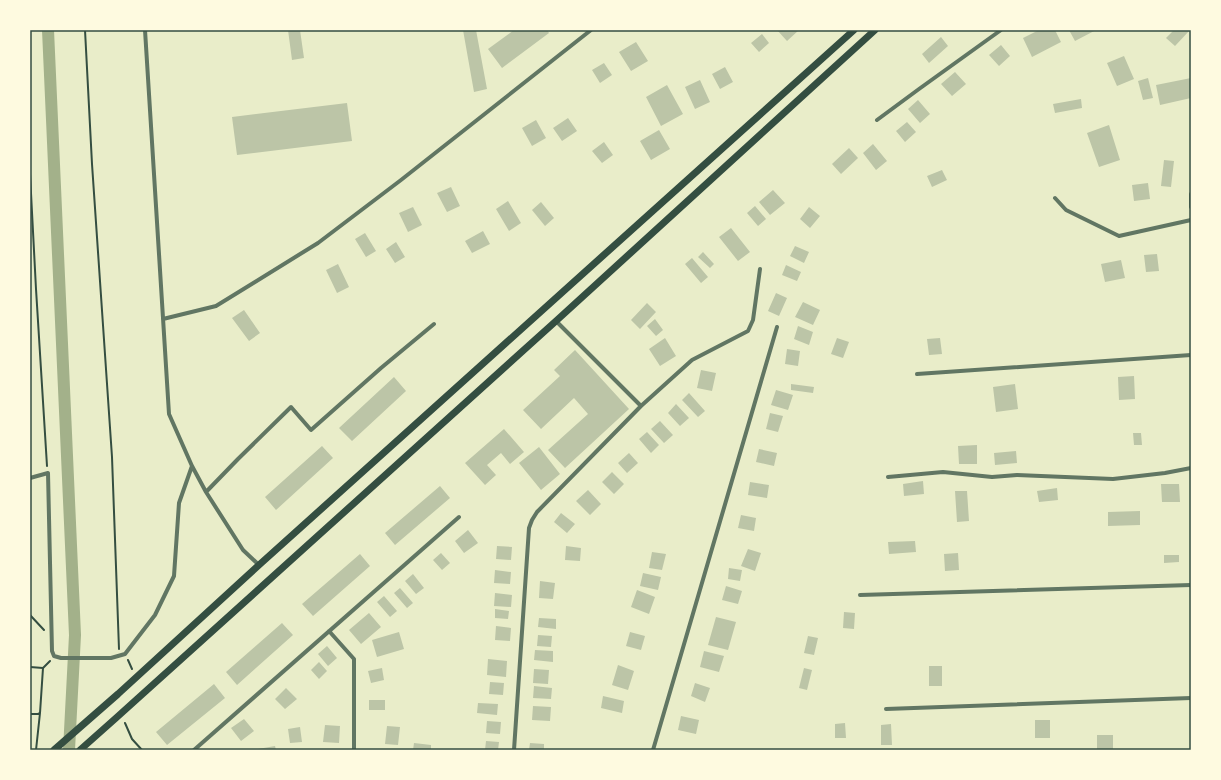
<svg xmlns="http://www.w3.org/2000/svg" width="1221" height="780" viewBox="0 0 1221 780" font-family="Raleway,sans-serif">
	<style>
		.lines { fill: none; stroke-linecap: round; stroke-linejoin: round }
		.canal { stroke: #a3b18a; stroke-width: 12 }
		.building { fill: #bcc5a7 }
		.path { stroke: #344e41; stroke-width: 2 }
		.minor { stroke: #617663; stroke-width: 4 }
		.primary { stroke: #344e41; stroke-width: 7 }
		.neatline { fill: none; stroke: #344e41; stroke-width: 1.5 }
	</style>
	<rect width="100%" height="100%" fill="#e9edc9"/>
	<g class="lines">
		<path class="canal" d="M48,30L75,635L69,750"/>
	</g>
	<path class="building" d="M288,30H300L304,58L292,60Z
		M463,30H476L487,89L474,92Z
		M514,30H547L549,33L502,68L488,49Z
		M777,30H799L787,41Z
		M1039,30H1055L1061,42L1032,57L1023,38Z
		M1069,30H1096L1075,41Z
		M1174,30H1190L1175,46L1166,38Z
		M762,34L769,43L759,52L751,43Z
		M941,37L948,46L929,63L922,54Z
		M636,42L648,61L631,71L619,52Z
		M1001,45L1010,56L999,66L989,55Z
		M1124,56L1134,79L1117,86L1107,63Z
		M604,63L612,75L600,83L592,70Z
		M725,67L733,82L720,89L712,74Z
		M955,72L966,84L952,96L941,84Z
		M1148,78L1153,98L1143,100L1138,81Z
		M1191,78V98L1160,105L1156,85Z
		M700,80L710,102L695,109L685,87Z
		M667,85L683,114L661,126L646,97Z
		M1081,99L1082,108L1055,113L1053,104Z
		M918,100L930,114L920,123L908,109Z
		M347,103L352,141L237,155L232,117Z
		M568,118L577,131L562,141L553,128Z
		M536,120L546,138L532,146L522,128Z
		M907,122L916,132L905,142L896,131Z
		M1109,125L1120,160L1099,167L1087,133Z
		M659,130L670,149L651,160L640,141Z
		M604,142L613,155L602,163L592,151Z
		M873,144L887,161L876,170L863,153Z
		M849,148L858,158L841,174L832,164Z
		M1164,160L1174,161L1171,187L1161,186Z
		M942,170L947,180L932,187L927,176Z
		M1148,183L1150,199L1134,201L1132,185Z
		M451,187L460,206L447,212L437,193Z
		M773,190L785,203L770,215L759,202Z
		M508,201L521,223L509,231L496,209Z
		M541,202L554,218L545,226L532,210Z
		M755,206L766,219L758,226L747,213Z
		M413,207L422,225L408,232L399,213Z
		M809,207L820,216L810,228L800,219Z
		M731,228L750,252L738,261L719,237Z
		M483,231L490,244L472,253L465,241Z
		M365,233L376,251L366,257L355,239Z
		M396,242L405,257L395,263L386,249Z
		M795,246L809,252L804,263L790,256Z
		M703,252L714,264L710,268L698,257Z
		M1157,254L1159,271L1146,272L1144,255Z
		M692,258L708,277L701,283L685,264Z
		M1121,260L1125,278L1105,282L1101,264Z
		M338,264L349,287L337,293L326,270Z
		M786,265L801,272L797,281L782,275Z
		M776,293L787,298L779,316L768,311Z
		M803,302L820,310L813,325L795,317Z
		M647,303L656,312L640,329L631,320Z
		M244,310L260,333L249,341L232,318Z
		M655,319L663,330L656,336L647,326Z
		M798,326L813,332L809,345L794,339Z
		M665,338L676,356L660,366L649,349Z
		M837,338L849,342L843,358L831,354Z
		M940,338L942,354L929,355L927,339Z
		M787,349L800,351L798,366L785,364Z
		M575,350L629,409L565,468L548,450L588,414L574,398L541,429L523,410L560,376L554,370Z
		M701,370L716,373L712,391L697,388Z
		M1134,376L1135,399L1119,400L1118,377Z
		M394,377L406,391L352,441L339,428Z
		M791,384L814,387L813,393L791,390Z
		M1015,384L1018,409L996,412L993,387Z
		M776,390L793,395L788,410L771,405Z
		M689,393L705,411L698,417L682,400Z
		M676,404L689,418L680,426L668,413Z
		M770,413L783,416L778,432L766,429Z
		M660,421L673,435L664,443L651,429Z
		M504,429L524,452L510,464L501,453L487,465L496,475L485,485L465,463Z
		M647,432L659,445L651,453L639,439Z
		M1133,433H1141L1142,445H1134Z
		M977,445V464H959L958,446Z
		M322,446L333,458L276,510L265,497Z
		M539,447L560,474L541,490L519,463Z
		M759,449L777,453L774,466L756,462Z
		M1016,451L1017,463L995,465L994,453Z
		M629,453L638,463L627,473L618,463Z
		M612,472L624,484L614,494L602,482Z
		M923,481L924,494L904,496L903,484Z
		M750,482L769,485L767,498L748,495Z
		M1161,484H1179L1180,502H1162Z
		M440,486L450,498L395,545L385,533Z
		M1057,488L1058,500L1039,502L1037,491Z
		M588,490L601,504L590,515L576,501Z
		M955,491H967L969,521L957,522Z
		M1140,511V525L1108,526V512Z
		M561,513L575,524L567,533L554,522Z
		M741,515L756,518L754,531L738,528Z
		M468,530L478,543L464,553L455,541Z
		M915,541L916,552L889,554L888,542Z
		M497,546L512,547L511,560L496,559Z
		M566,546L581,548L580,561L565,560Z
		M748,549L761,553L755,571L741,566Z
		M652,552L666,554L662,570L649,568Z
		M441,553L450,563L442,570L433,560Z
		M958,553L959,570L945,571L944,554Z
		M360,554L370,566L313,616L302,604Z
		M1164,555H1179V562L1164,563Z
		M729,568L742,570L740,581L728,579Z
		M495,570L511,572L510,584L494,583Z
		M643,573L661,577L658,590L640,586Z
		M413,574L424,588L416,594L405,581Z
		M540,581L555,583L553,599L539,598Z
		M726,586L742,591L738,604L722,600Z
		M400,588L413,603L407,608L394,593Z
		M637,590L655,597L649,614L631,607Z
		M495,593L512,595L511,607L494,606Z
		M384,596L397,611L390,617L377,602Z
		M495,609L509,611L508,619L495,618Z
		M844,612L855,613L854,629L843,628Z
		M369,613L381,627L361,644L349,630Z
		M716,617L736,622L728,650L708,645Z
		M539,618L556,619V629L538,627Z
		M282,623L293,635L237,685L226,672Z
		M496,626L511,628L510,641L495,640Z
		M399,632L404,649L377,657L372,640Z
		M630,632L645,636L641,650L626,646Z
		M538,635L552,636L551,647L537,646Z
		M808,636L818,638L814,655L804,653Z
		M327,646L337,658L328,666L318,654Z
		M535,650L553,651V662L534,660Z
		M704,651L724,656L719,672L700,667Z
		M488,659L507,661L506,677L487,675Z
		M319,662L327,671L319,679L311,670Z
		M618,665L634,671L628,690L612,685Z
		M929,666H942V686H929Z
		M382,668L384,680L371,683L368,671Z
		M804,668L812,670L807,690L799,688Z
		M534,669L549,670L548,684L533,683Z
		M490,682L504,683L503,695L489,694Z
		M695,683L710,688L705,702L691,696Z
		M214,684L225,698L167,745L156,732Z
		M534,686L552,688L551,699L533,698Z
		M286,688L297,699L285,709L275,699Z
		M603,696L624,701L622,713L601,708Z
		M369,700H385V710H369Z
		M478,703L498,704L497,715L477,713Z
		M533,706L551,707L550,721L532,720Z
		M681,716L699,720L696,734L678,730Z
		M244,719L254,731L241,741L231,728Z
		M1035,720H1050V738H1035Z
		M487,721L501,722L500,734L486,733Z
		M845,723L846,738H835V724Z
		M891,724L892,745H881V725Z
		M325,725L340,726L339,743L323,742Z
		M387,726L400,727L398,745L385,744Z
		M300,727L302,742L290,743L288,729Z
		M1097,735H1113V750H1097Z
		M486,741L499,742L498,750H485Z
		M414,743L431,745V750H413Z
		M530,743L544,744V750H529Z
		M275,746L276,750H258V749Z"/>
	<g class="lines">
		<path class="path" d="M85,30L92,164L112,457L119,649
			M30,174L36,289L47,466
			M30,615L44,630
			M128,660L132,669
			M30,667L43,668
			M30,714H38L40,713L43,668L50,661
			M125,723L132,739L142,750
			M36,750L40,713"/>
		<path class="minor" d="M145,30L169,414L192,466L206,492L243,550L259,565
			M877,120L919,89L1001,30
			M1191,194V207
			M1055,198L1066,210L1119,236L1191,220
			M163,319L216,306L318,243L401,180L591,30
			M556,321L641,406
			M917,374L1191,355
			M888,477L943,472L992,477L1017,475L1113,479L1165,473L1191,468
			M30,478L48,473L52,651L54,656L61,658H111L125,654L155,615L174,576L179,503L192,466
			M206,492L238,459L291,407L311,430L381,368L434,324
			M860,595L1191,585
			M329,631L354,659V750
			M886,709L1191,698
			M194,750L459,517
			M514,750L529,528L532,520L537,512L641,406L692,360L748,331L753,320L760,269
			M653,750L777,327"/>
		<path class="primary" d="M54,750L118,694L259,565L854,30
			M80,750L116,718L556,321L875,30"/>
	</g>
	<rect width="1221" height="780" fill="none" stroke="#fefae0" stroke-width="62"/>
	<rect x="31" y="31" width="1159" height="718" class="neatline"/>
</svg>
